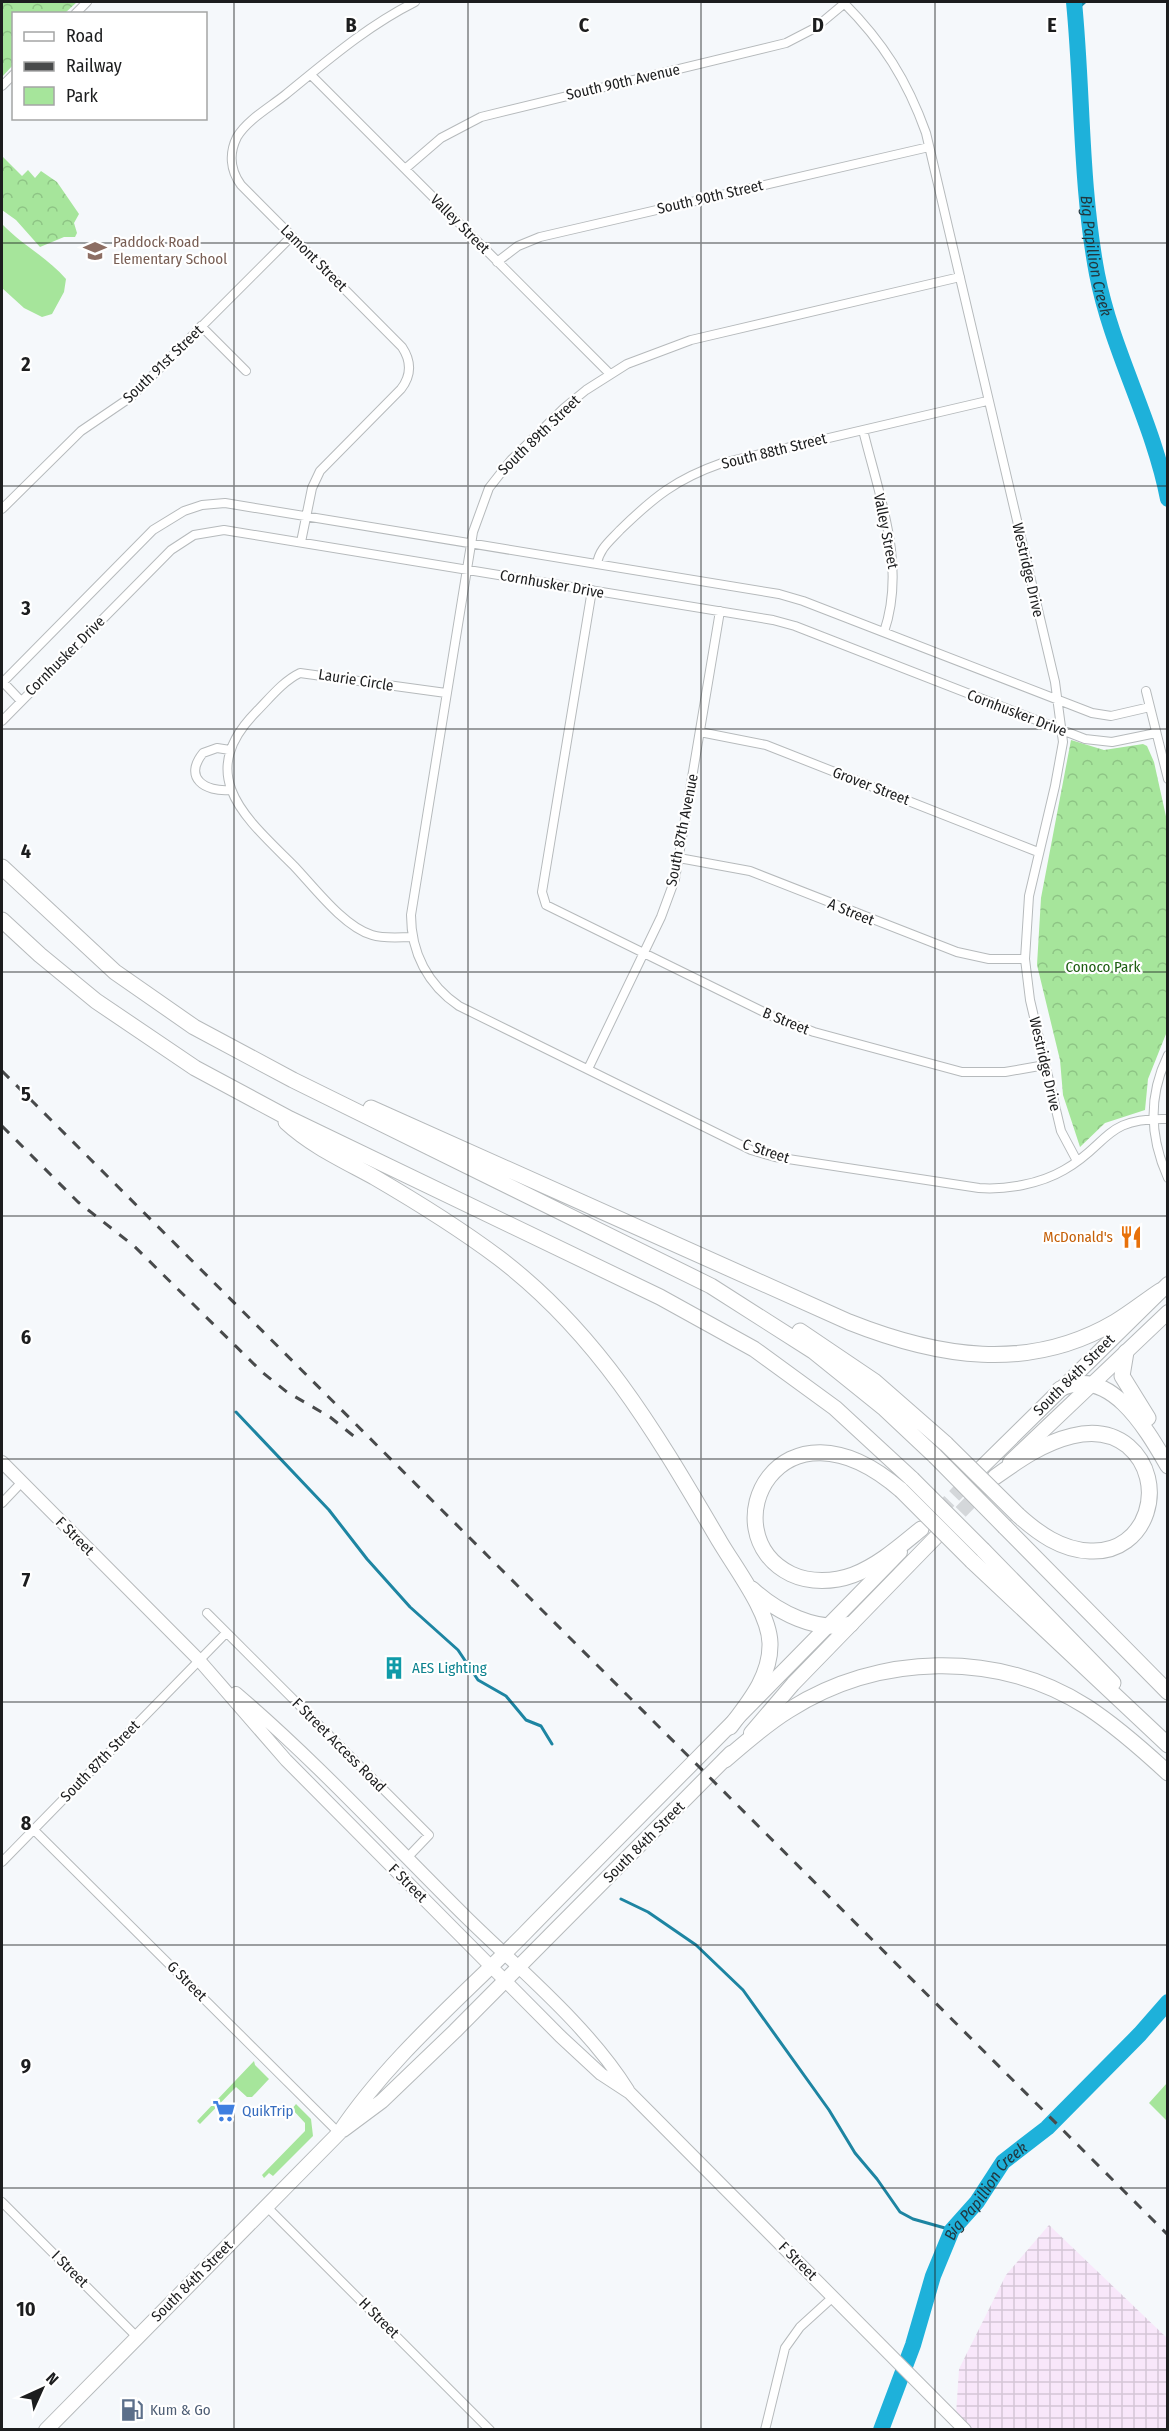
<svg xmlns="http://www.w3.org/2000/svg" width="1169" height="2431" viewBox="0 0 1169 2431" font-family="'Fira Sans Condensed',sans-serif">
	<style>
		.industrial { fill: url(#industrial-grid) }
		.green { fill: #a6e59b }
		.forest { fill: url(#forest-crowns) }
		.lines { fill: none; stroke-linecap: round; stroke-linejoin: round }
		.stream { stroke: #1d85a2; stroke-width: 3 }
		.river { stroke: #1eb1da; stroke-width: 16 }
		.primary-tunnel { stroke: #d4d7da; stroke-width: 14; stroke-dasharray: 14 7; stroke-linecap: butt }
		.street-casing { stroke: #b6babc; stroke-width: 10 }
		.secondary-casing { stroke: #b6babc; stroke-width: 14 }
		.primary-casing { stroke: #b6babc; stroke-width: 16 }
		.highway-casing { stroke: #b6babc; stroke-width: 17 }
		.street { stroke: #fff; stroke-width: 8 }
		.secondary { stroke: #fff; stroke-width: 12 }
		.primary { stroke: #fff; stroke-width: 14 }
		.highway { stroke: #fff; stroke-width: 15 }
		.rail { stroke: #484a4b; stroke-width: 3; stroke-dasharray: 10 10; stroke-linecap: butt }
		.highway-bridge-casing { stroke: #b6babc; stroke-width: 17; stroke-linecap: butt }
		.highway-bridge { stroke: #fff; stroke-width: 15 }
		.grid { fill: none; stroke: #1c1d1e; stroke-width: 1.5; stroke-opacity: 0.55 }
		.labels { text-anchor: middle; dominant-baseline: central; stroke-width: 4.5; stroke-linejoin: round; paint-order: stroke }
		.street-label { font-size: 15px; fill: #1c1d1e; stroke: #fff }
		.education-label { font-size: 15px; fill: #785e54; stroke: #fff; text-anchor: start }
		.park-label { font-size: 15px; fill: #1d5d11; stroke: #fff }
		.food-label { font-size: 15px; fill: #c56008; stroke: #fff; text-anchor: end }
		.culture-label { font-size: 15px; fill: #0d838f; stroke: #fff; text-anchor: start }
		.shop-label { font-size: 15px; fill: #366cbe; stroke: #fff; text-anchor: start }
		.service-label { font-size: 15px; fill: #4e5e75; stroke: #fff; text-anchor: start }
		.water-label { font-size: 16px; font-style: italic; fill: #21373f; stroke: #fff }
		.grid-label { font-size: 20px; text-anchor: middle; font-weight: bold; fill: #1c1d1e; stroke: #fff; stroke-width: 4.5; stroke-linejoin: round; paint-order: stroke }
	</style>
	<defs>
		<pattern id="industrial-grid" width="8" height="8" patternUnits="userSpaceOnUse" patternTransform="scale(1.5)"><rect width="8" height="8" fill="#f8e7fa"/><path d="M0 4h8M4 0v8" fill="none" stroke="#d4c6d6"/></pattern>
		<pattern id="forest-crowns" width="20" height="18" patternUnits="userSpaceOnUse" patternTransform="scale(1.5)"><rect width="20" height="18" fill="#a6e59b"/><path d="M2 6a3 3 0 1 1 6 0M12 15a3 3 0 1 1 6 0" fill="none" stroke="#8ec485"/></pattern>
	</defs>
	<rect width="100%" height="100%" fill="#f5f8fb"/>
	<path class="industrial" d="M1049,2225L1167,2338V2429L955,2430L959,2369L1006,2275Z"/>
	<path class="green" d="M2,224C22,245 47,257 66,279L64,292L52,314L42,317L24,308L2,288Z
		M254,2061L255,2065L269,2079L252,2097H247L236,2087L200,2124L197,2121Z
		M1167,2083V2121L1149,2103Z
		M296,2104L311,2119L313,2136L273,2176L269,2173L264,2178L262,2175L305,2131V2123L292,2109Z"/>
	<path class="forest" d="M2,2H77L65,13L14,14L13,65L2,77Z
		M2,156L22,176L28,170L35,178L41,171L57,182L79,214L74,223L77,233L75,237H64L40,247L16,220L2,210Z
		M1071,740L1104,750L1143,744L1147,746L1154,762L1167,821L1168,1029L1148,1079L1145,1110L1105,1123L1080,1147L1063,1095L1060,1060L1037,965L1041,898Z"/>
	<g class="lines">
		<path class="stream" d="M1075,11L1085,2
			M236,1412L329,1510L367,1559L410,1607L458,1650L478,1680L506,1696L526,1720L541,1726L552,1744
			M621,1899L648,1912L696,1945L743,1990L829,2110L855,2153L877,2179L900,2212L913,2219L952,2230"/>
		<g class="river">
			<path id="s1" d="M1074,2C1083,92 1080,184 1097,274C1112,352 1153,421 1168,499"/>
			<path id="s2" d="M881,2430L913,2345L933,2276L952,2230L977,2202L1003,2162L1047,2128L1140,2034L1168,2002"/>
		</g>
		<path class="primary-tunnel" d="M925,1526L982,1467
			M946,1527L983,1489"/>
		<g class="street-casing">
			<path id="street" d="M843,2C883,42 907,80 926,133L1055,682L1063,742L1055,786L1029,896L1025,959L1030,1000L1061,1131L1077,1161
				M75,14L87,2
				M311,75L610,374
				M2,86L14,74
				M405,169L441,138L481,117L786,43L815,28L845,3
				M497,262L518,246L540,237L929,147
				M960,277L691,340L627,364L586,390L564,408L511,460L489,488L473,532L411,915C411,953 428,985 459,1006L751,1150L775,1157L979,1188C1006,1190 1040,1184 1064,1170C1109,1145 1103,1117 1168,1119
				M201,326L246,371
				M863,430C879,496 907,565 884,632
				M2,509L81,431L131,397L292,236
				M301,542L312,488L320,471L401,389C411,376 412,362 402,347L241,185C230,170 229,153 237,137C247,120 270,107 285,95C327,61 367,26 415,2
				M597,564C599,549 610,541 620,530C654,497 676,479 722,463L987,401
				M592,590L542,892L546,905L774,1017L814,1032L962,1072H1005L1045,1065
				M2,681L21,701
				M3,682L153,530L184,511L202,505L225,503L779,594L803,601L1092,713L1111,716L1150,707
				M1146,691L1168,779
				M2,721L171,550L194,535L224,530L773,620L795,626L1085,739L1112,742L1156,733
				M700,732L766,745L1038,852
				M230,750L217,748L203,753C183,778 205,792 230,790
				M679,858L750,871L957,952L989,959H1025
				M413,937C400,937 385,939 372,935C344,927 314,887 294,866C247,819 193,776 256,712C269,699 283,681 300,673L446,693
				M1168,1055C1148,1096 1149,1136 1168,1178
				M588,1069L661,917L675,879L720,611
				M2,1503L21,1483
				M207,1613L429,1835L407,1858
				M34,1830L339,2133
				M2,1862L226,1633
				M2,2202L137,2337
				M267,2207L490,2430
				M765,2430L785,2348L800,2327L833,2297"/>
		</g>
		<g class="secondary-casing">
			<path id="secondary" d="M2,1462L199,1660L286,1760L560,2036L601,2074L630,2093L965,2430
				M236,1693C318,1763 391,1843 467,1918C520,1970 589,2027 628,2090"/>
		</g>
		<g class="primary-casing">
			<path id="primary" d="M1010,1462L1168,1312
				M982,1467L1168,1284
				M751,1733L793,1684L936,1537
				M343,2130L382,2101L455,2031L731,1753
				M46,2430L339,2133C389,2058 461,1998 524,1934C649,1806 776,1680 900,1552"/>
		</g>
		<g class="highway-casing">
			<path id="highway" d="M2,867L115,972L194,1027L293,1080L711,1286L813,1351L885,1409L935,1456
				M2,920L40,955L96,1001L195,1068L290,1119L660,1297L754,1349L835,1408L912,1479
				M371,1108L849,1322C937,1357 1028,1373 1115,1322C1130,1313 1145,1301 1160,1291
				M286,1122C312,1146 343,1160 374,1177C417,1202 459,1228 499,1258C600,1335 657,1435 720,1542C736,1569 769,1612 770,1643C771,1676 749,1702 730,1727
				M800,1331L874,1381L946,1444
				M1126,1352L1122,1376L1148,1418
				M1060,1389C1110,1364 1147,1430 1168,1466
				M995,1477C1019,1460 1043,1443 1072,1436C1092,1431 1112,1433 1128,1446C1169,1481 1148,1554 1090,1551C1061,1550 1038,1533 1018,1515
				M901,1490C779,1384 708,1533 791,1574C810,1583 834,1582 853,1575C879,1565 900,1546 921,1529
				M1005,1527L1168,1692
				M983,1550L1113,1683
				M972,1561L1168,1745
				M752,1589C777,1612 817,1633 851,1624
				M725,1760C746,1742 766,1724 789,1710C879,1653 997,1650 1087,1707C1116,1726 1142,1749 1168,1773"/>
		</g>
		<use href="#street" class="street"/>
		<use href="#secondary" class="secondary"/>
		<use href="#primary" class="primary"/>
		<use href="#highway" class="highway"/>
		<path class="rail" d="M2,1071L1168,2235
			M2,1126L78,1202L134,1246L262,1372L287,1392L330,1417L361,1442"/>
		<g class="highway-bridge-casing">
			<path id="highway-bridge" d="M946,1444L1018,1515
				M935,1456L1005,1527
				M912,1479L983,1550
				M901,1490L972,1561"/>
		</g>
		<use href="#highway-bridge" class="highway-bridge"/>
	</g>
	<path class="grid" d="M234,2V2430M468,2V2430M701,2V2430M935,2V2430M2,243H1168M2,486H1168M2,729H1168M2,972H1168M2,1216H1168M2,1459H1168M2,1702H1168M2,1945H1168M2,2188H1168"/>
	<defs>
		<g id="school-bare" transform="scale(1.8)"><path d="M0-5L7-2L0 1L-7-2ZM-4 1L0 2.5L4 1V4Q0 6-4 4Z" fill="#8d6e63" stroke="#fff" stroke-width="2.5" paint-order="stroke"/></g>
		<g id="restaurant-bare" transform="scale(1.8)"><path d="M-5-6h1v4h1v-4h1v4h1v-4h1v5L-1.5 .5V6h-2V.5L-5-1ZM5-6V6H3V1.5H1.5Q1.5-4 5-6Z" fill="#e8710a" stroke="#fff" stroke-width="2.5" paint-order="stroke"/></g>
		<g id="building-bare" transform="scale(1.8)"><path d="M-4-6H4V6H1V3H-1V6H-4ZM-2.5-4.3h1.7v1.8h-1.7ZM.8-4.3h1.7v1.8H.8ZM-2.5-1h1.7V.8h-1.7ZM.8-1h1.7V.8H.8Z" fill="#0f9aa8" stroke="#fff" stroke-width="2.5" paint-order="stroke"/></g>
		<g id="supermarket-bare" transform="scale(1.8)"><path d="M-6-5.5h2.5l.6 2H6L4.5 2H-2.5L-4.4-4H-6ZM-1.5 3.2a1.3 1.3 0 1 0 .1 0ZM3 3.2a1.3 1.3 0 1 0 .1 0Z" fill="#3f7fe0" stroke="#fff" stroke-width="2.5" paint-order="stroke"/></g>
		<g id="fuel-bare" transform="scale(1.8)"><path d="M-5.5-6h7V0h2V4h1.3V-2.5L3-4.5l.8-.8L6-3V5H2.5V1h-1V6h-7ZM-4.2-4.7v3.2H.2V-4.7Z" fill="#5c6f8a" stroke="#fff" stroke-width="2.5" paint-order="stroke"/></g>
	</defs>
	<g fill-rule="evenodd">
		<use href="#school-bare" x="95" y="251"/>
		<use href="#restaurant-bare" x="1131" y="1237"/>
		<use href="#building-bare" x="394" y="1668"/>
		<use href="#supermarket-bare" x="224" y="2111"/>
		<use href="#fuel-bare" x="132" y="2410"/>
	</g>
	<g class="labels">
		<g class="street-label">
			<text transform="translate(623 82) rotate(-13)">South 90th Avenue</text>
			<text transform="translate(710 197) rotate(-13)">South 90th Street</text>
			<text transform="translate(460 224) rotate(45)">Valley Street</text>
			<text transform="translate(314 258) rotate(45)">Lamont Street</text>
			<text transform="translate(163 364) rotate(-44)">South 91st Street</text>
			<text transform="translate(539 435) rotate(-44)">South 89th Street</text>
			<text transform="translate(774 451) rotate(-14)">South 88th Street</text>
			<text transform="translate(886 531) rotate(79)">Valley Street</text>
			<text transform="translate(1028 570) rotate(77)">Westridge Drive</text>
			<text transform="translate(552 584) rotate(10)">Cornhusker Drive</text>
			<text transform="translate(65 656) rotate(-45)">Cornhusker Drive</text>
			<text transform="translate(356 680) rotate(9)">Laurie Circle</text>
			<text transform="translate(1017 713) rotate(21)">Cornhusker Drive</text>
			<text transform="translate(871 786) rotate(21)">Grover Street</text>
			<text transform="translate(682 830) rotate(-79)">South 87th Avenue</text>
			<text transform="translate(851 912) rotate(22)">A Street</text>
			<text transform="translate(786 1021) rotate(22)">B Street</text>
			<text transform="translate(1045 1064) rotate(77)">Westridge Drive</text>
			<text transform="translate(766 1151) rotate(18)">C Street</text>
			<text transform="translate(1074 1375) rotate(-45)">South 84th Street</text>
			<text transform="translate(75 1536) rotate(45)">F Street</text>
			<text transform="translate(339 1745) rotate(45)">F Street Access Road</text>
			<text transform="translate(100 1761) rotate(-46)">South 87th Street</text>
			<text transform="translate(644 1842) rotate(-45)">South 84th Street</text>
			<text transform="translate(408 1883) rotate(45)">F Street</text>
			<text transform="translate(187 1981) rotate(45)">G Street</text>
			<text transform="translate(798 2261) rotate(45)">F Street</text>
			<text transform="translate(70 2269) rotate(45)">I Street</text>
			<text transform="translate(192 2281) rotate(-45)">South 84th Street</text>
			<text transform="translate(379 2318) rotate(45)">H Street</text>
		</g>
		<g class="education-label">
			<text x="113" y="242">Paddock Road<tspan x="113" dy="17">Elementary School</tspan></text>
		</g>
		<g class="park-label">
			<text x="1103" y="967">Conoco Park</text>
		</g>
		<g class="food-label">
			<text x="1113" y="1237">McDonald's</text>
		</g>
		<g class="culture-label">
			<text x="412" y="1668">AES Lighting</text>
		</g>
		<g class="shop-label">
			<text x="242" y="2111">QuikTrip</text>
		</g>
		<g class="service-label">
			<text x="150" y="2410">Kum &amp; Go</text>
		</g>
		<g class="water-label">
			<text stroke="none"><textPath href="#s1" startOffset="255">Big Papillion Creek</textPath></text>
			<text stroke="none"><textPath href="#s2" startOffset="264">Big Papillion Creek</textPath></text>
		</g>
	</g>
	<g class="grid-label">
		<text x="351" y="32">B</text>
		<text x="584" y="32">C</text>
		<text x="818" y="32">D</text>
		<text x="1052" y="32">E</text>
		<text x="26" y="371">2</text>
		<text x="26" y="615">3</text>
		<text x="26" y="858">4</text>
		<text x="26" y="1101">5</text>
		<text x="26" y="1344">6</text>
		<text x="26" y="1587">7</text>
		<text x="26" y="1830">8</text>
		<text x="26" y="2073">9</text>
		<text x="26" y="2316">10</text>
	</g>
	<rect width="1169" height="2431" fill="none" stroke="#1c1d1e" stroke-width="6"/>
	<rect x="12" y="12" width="195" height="108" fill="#ffffff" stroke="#a4a5a5" stroke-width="1.5"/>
	<rect x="24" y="32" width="30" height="9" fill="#ffffff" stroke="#a4a5a5" stroke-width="1.5"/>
	<text x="66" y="42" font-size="18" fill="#1c1d1e">Road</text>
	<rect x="24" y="62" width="30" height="9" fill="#484a4b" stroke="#a4a5a5" stroke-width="1.5"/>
	<text x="66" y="72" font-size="18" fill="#1c1d1e">Railway</text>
	<rect x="24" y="87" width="30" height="18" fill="#a6e59b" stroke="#a4a5a5" stroke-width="1.5"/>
	<text x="66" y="102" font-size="18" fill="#1c1d1e">Park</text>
	<g transform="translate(42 2389) rotate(45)" stroke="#ffffff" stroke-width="4.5" paint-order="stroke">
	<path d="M0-4.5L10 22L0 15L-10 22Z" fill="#1c1d1e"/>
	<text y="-9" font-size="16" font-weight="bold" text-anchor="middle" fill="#1c1d1e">N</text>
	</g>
</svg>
